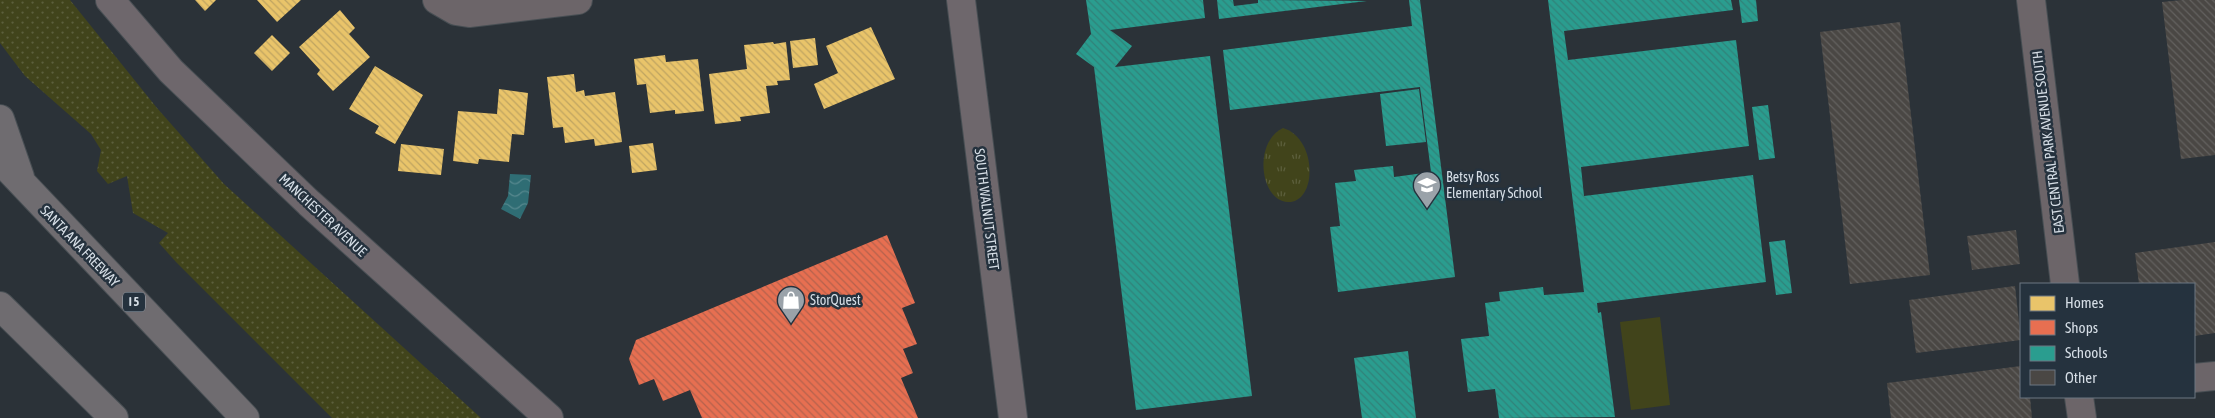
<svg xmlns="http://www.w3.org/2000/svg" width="2215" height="418" viewBox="0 0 2215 418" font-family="'Asap Condensed',sans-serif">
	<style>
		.grass { fill: url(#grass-dots) }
		.park { fill: url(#park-tufts) }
		.pitch { fill: #41441b }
		.water { fill: url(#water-waves) }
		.homes { fill: url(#homes-back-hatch) }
		.shops { fill: url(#shops-back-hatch) }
		.schools { fill: url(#schools-back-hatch) }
		.building { fill: url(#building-back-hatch) }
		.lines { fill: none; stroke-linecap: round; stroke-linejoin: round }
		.street-casing { stroke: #474e53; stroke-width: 30 }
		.secondary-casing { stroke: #474e53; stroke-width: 30 }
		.highway-casing { stroke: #474e53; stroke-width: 30 }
		.street { stroke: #6c6569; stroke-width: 28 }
		.secondary { stroke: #6e676c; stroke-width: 28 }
		.highway { stroke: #6f6c70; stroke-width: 28 }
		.labels { text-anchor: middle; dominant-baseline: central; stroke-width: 5; stroke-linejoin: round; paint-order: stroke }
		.shield { fill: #25323e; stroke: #a1aab4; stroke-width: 1 }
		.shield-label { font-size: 12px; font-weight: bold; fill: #d6dee6 }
		.street-label { font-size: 14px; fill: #d6dee6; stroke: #25323e }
		.poi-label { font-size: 14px; fill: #d6dee6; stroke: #25323e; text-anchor: start }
	</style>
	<defs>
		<pattern id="grass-dots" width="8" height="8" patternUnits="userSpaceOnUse" patternTransform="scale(1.25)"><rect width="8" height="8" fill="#41441b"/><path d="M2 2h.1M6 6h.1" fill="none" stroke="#5c5f3c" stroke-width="1.8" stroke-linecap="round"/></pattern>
		<pattern id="park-tufts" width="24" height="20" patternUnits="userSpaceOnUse" patternTransform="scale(1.25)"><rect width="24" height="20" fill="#41441b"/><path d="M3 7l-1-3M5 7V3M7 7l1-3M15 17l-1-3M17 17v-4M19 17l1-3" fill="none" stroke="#5c5f3c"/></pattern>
		<pattern id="water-waves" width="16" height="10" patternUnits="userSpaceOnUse" patternTransform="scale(1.25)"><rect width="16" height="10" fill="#2f6d74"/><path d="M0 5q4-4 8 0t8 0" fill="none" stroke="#56888e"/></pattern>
		<pattern id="homes-back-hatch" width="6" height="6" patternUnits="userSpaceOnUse" patternTransform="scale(1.25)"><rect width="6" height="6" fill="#e9c46a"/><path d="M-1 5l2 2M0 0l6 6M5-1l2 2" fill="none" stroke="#bfa461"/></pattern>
		<pattern id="shops-back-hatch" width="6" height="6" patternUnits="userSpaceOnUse" patternTransform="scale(1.25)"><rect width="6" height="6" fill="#e76f51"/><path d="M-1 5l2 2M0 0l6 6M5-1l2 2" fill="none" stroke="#b5624d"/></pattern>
		<pattern id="schools-back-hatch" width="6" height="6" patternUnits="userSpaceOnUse" patternTransform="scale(1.25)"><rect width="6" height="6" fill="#2a9d8f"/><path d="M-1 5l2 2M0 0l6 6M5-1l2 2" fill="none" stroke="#318279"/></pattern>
		<pattern id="building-back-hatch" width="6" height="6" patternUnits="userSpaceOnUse" patternTransform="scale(1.25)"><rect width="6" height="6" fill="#4a4744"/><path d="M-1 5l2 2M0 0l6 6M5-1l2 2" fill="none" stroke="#63615f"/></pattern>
	</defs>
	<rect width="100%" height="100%" fill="#2b3238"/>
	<path class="grass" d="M0,0H70L157,108L224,184L481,418H332L176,262L159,243L168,233L133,213L127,176L108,184L97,171L101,150L91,134L25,76L0,43Z"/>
	<path class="park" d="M1283,128C1317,138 1318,202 1288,202C1261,202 1252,143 1283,128Z"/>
	<path class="pitch" d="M1660,317L1670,405L1631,410L1620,322Z"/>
	<path class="water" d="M510,174L531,175L528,203L520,219L501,209L508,196Z"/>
	<path class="homes" d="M195,0H216L205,11Z
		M257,0H301L277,22Z
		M340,10L355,28L349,34L370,57L333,91L317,74L320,70L299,47Z
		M871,27L895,79L824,109L814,84L838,73L826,46Z
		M272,35L290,53L272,71L254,53Z
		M815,38L818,65L793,68L790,41Z
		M773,42L774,44L786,42L790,80L777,81L778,85L766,86L770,113L740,117L741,121L715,124L709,74L747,69L744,45Z
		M665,55L666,62L698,59L704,111L675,114V110L650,113L646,84L637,85L634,59Z
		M375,66L423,95L395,144L375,133L379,126L349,109Z
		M574,74L576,92L584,90L585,96L615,92L622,142L595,146L594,139L565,143L563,127L553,128L547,77Z
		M499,89L528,93L524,135L512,134L509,162L479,159L478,164L453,161L458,111L497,114Z
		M653,143L657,170L632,173L629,146Z
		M401,144L444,149L441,175L398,171Z"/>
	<path class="shops" d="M887,235L915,303L902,308L917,344L903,349L913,373L901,378L918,418H702L690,390L663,401L654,379L639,385L629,359L636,340Z"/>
	<path class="schools" d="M1086,0H1203L1205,18L1110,30L1132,46L1115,67L1210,56L1252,396L1136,410L1094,67L1076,54L1091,34Z
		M1217,0H1233L1234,6L1258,3V0L1367,1L1219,19Z
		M1409,0H1420L1455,277L1338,292L1330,227L1340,226L1335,183L1356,181L1354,170L1393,166L1394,177L1431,172L1420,87L1230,110L1223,50L1412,26Z
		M1548,0H1731L1733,10L1564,31L1568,60L1736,40L1749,146L1581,167L1584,196L1753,175L1766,282L1597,303L1598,313L1601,312L1615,417L1499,418L1495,389L1468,392L1461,339L1489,336L1485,303L1500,301L1499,292L1543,287L1544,295L1584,292Z
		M1739,0H1756L1758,21L1742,23Z
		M1419,89L1426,142L1386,146L1380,94Z
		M1768,105L1775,158L1759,160L1752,107Z
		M1785,240L1792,293L1776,295L1769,242Z
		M1408,351L1416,418H1362L1354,358Z"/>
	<path class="building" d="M2182,0H2215V155L2181,159L2162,2Z
		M1900,22L1930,275L1850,284L1820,32Z
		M2016,230L2020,264L1972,270L1967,236Z
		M2215,242V333L2194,336V284H2139L2135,253Z
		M2015,286L2021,340L1916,353L1909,300Z
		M2021,366V397H2030L2032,418H1891L1887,383Z"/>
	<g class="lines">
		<g class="street-casing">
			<path id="street" d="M437,0L456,11L469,13L578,0
				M2031,0L2065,284
				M2194,378L2215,376
				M2079,397L2082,418"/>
		</g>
		<g class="secondary-casing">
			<path id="secondary" d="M110,0L171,71L309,203L549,418
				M961,0L1013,418"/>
		</g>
		<g class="highway-casing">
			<path id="highway" d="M0,119L20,177
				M0,160L245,418
				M0,306L114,418"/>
		</g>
		<use href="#street" class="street"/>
		<use href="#secondary" class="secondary"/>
		<use href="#highway" class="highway"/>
	</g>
	<defs>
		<g id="school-pin" transform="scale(1.4375)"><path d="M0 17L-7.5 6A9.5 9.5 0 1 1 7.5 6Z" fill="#9aa2a9" stroke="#25323e"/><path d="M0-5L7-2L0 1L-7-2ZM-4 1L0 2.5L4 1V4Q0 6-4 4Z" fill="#fff"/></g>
		<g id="shop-pin" transform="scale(1.4375)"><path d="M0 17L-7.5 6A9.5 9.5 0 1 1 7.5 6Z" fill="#9aa2a9" stroke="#25323e"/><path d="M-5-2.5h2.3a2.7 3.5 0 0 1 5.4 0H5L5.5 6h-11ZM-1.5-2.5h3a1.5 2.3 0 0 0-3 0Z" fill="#fff"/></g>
	</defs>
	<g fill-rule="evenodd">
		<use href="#school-pin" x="1427" y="185"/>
		<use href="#shop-pin" x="791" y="300"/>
	</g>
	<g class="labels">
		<rect class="shield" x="123" y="292.5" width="22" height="19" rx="4"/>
		<g class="shield-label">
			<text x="134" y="302">I 5</text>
		</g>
		<g class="street-label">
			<text transform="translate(2048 142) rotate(-97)">EAST CENTRAL PARK AVENUE SOUTH</text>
			<text transform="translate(987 209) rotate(83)">SOUTH WALNUT STREET</text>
			<text transform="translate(323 215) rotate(43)">MANCHESTER AVENUE</text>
			<text transform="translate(80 246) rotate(46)">SANTA ANA FREEWAY</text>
		</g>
		<g class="poi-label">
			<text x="1446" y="177">Betsy Ross<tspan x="1446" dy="16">Elementary School</tspan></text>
			<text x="810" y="300">StorQuest</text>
		</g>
	</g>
	<rect x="2020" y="283" width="175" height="115" fill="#25323e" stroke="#6c7781"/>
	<rect x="2030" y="296" width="25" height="15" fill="#e9c46a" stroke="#6c7781"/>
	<text x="2065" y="308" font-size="15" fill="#d6dee6">Homes</text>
	<rect x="2030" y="320" width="25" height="15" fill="#e76f51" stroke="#6c7781"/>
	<text x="2065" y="333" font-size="15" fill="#d6dee6">Shops</text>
	<rect x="2030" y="346" width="25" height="15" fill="#2a9d8f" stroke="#6c7781"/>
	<text x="2065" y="358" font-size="15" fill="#d6dee6">Schools</text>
	<rect x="2030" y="370" width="25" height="15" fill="#4a4744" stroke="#6c7781"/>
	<text x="2065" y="383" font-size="15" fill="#d6dee6">Other</text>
</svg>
